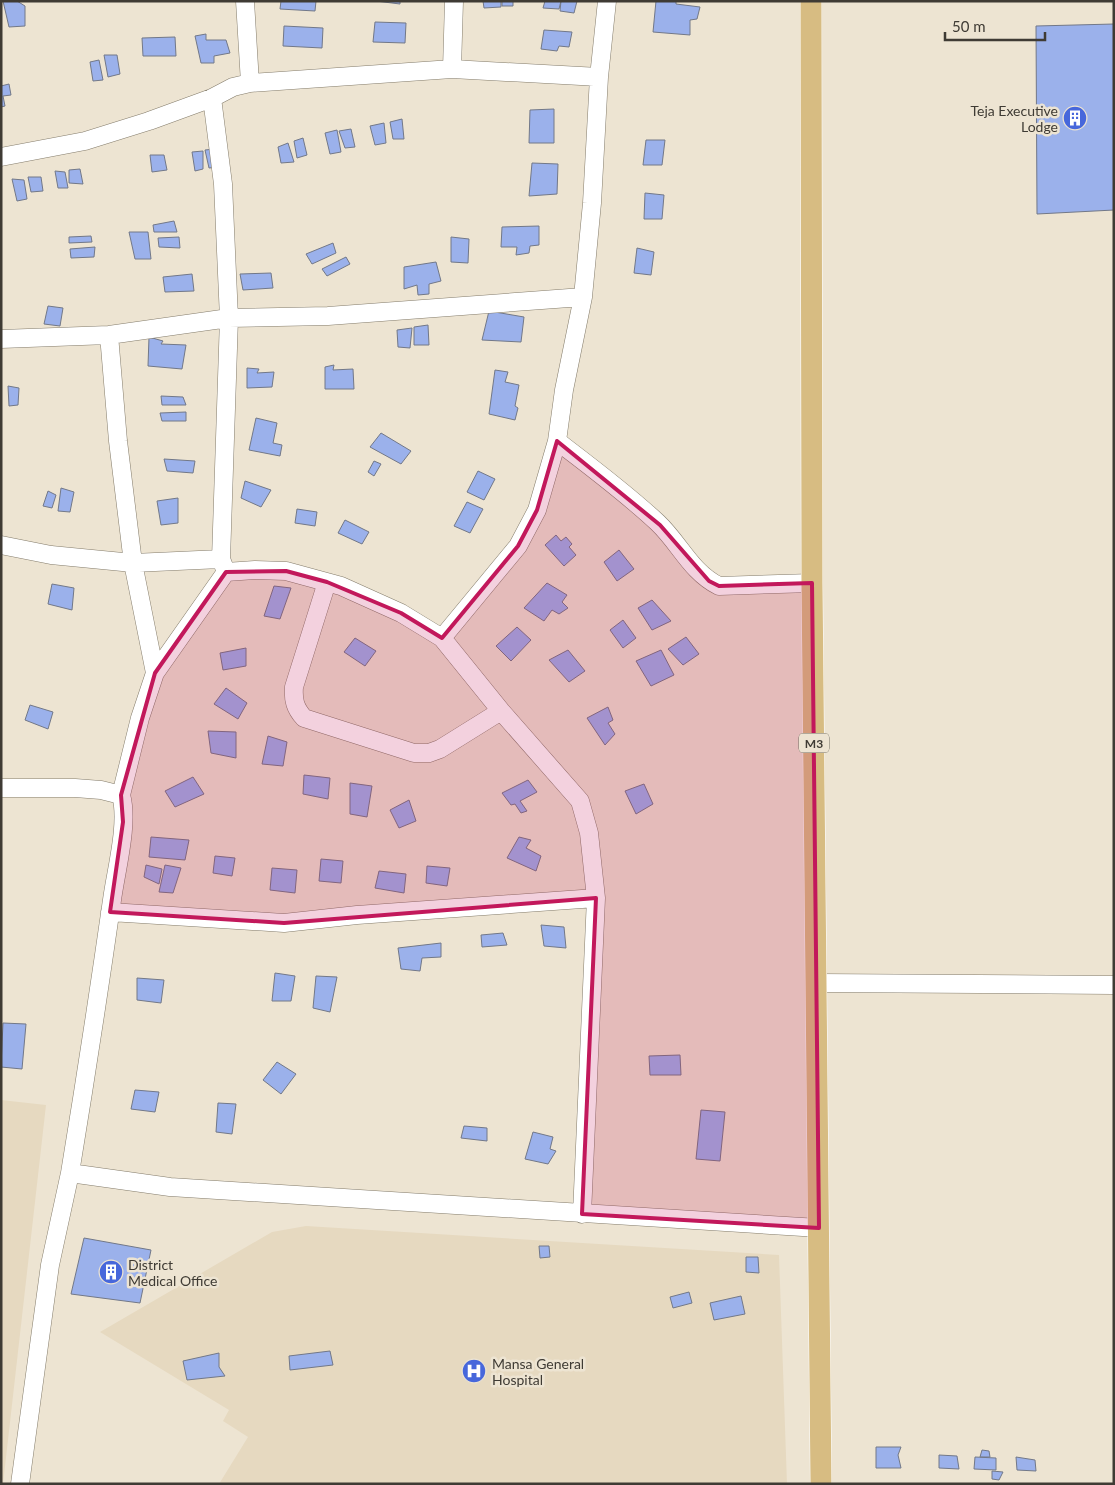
<svg xmlns="http://www.w3.org/2000/svg" width="1115" height="1485" viewBox="0 0 1115 1485" font-family="Lato,sans-serif">
	<style>
		.built { fill: #e6d9c0 }
		.building { fill: #9bb1eb; stroke: #727888 }
		.lines { fill: none; stroke-linecap: round; stroke-linejoin: round }
		.minor-casing { stroke: #847c6b; stroke-width: 19 }
		.major-casing { stroke: #fff; stroke-width: 22 }
		.minor { stroke: #fff; stroke-width: 18 }
		.major { stroke: #d7bc82; stroke-width: 21 }
		.marked { fill: #c2185b; fill-opacity: 0.2; stroke: #c2185b; stroke-width: 4; stroke-linejoin: round }
		.labels { text-anchor: middle; dominant-baseline: central; stroke-width: 5; stroke-linejoin: round; paint-order: stroke }
		.shield { fill: #ede4d2; stroke: #736e63; stroke-width: 1 }
		.shield-label { font-size: 12px; font-weight: bold; fill: #3f3b34 }
		.poi-label { font-size: 14px; fill: #3f3b34; stroke: #ede4d2; text-anchor: start }
	</style>
	<rect width="100%" height="100%" fill="#ede4d2"/>
	<path class="built" d="M1,1100L46,1105L3,1484H1Z
		M306,1226L779,1255L787,1484H219L248,1437L223,1421L229,1410L100,1332L272,1232Z"/>
	<path class="building" d="M3,1H17L25,6V26L9,27Z
		M281,1H316L315,11L280,9Z
		M376,1H400V4Z
		M483,1H501V7L484,8Z
		M502,1H513V6H502Z
		M545,1H561L559,9L543,8Z
		M561,1H577L574,13L560,11Z
		M656,1H676V4L700,7L697,19L690,20V35L653,32Z
		M375,22L406,23L405,43L373,42Z
		M1114,24V210L1037,214L1036,26Z
		M284,26L323,28L322,48L283,46Z
		M544,30L572,32L569,47L559,46L557,51L541,49Z
		M206,34V40H226L230,53L214,56V63H201L195,36Z
		M175,37L176,56H143L142,38Z
		M104,55H117L120,74L108,77Z
		M99,60L103,80L93,81L90,62Z
		M9,84L11,95L3,96L5,106L1,107V86Z
		M554,109V143H529L530,110Z
		M402,119L404,139H393L390,122Z
		M384,123L386,143L375,145L370,126Z
		M351,129L355,147L345,148L339,131Z
		M337,130L341,152L330,154L325,133Z
		M303,138L307,155L297,158L294,141Z
		M646,140H665L662,165H643Z
		M288,143L294,162L281,163L278,147Z
		M215,149L218,167L209,168L205,150Z
		M203,151V169L195,171L192,152Z
		M150,155H164L167,170L152,172Z
		M532,163L558,164L557,194L529,196Z
		M80,169L83,184L69,183V170Z
		M55,171L65,172L68,188H58Z
		M28,177H41L43,191L31,192Z
		M12,179L24,180L27,199L17,201Z
		M645,193L664,195L662,219H644Z
		M174,221L177,232H154L153,225Z
		M539,226V245L530,246L529,253L516,255L517,247H501L502,227Z
		M129,232H148L151,259H135Z
		M91,236L92,242L69,243V237Z
		M179,237L180,248L159,247L158,238Z
		M451,237L469,239L468,263L451,262Z
		M333,243L336,253L312,264L306,254Z
		M95,247L94,257L71,258L70,249Z
		M637,248L654,252L651,275L634,273Z
		M346,257L350,264L327,276L322,269Z
		M436,262L441,281L429,284V294L418,295L417,285L404,289V267Z
		M271,273L273,288L243,290L240,274Z
		M192,274L194,291L165,292L163,277Z
		M48,306L63,308L60,326L44,324Z
		M489,311L524,317L521,342L482,340Z
		M428,325L429,345H414V327Z
		M412,328L410,348L398,347L397,330Z
		M149,337L163,341L161,344L186,345L182,369L148,366Z
		M334,365L333,370L353,369L354,389H325V367Z
		M247,368L259,369L257,373L274,372L272,387L247,388Z
		M495,370L508,372L505,382L519,385L515,406L518,408L515,420L489,414Z
		M8,386L19,388L18,405L9,406Z
		M161,396L183,397L186,405H162Z
		M186,412V421H162L160,413Z
		M256,418L277,423L273,443L282,445L280,456L249,450Z
		M381,433L411,451L401,464L370,447Z
		M164,459L195,461L193,473L167,471Z
		M374,461L381,464L374,476L368,472Z
		M478,471L495,479L484,500L467,492Z
		M245,481L271,490L261,507L241,498Z
		M61,488L74,492L70,512L58,511Z
		M48,491L56,495L52,508L43,506Z
		M178,498V523L161,525L157,501Z
		M467,502L483,509L470,533L454,526Z
		M297,509L317,512L315,526L295,523Z
		M345,520L369,532L362,544L338,533Z
		M556,535L561,541L566,537L572,544L569,547L576,555L564,566L545,545Z
		M619,550L634,569L617,581L604,562Z
		M547,583L567,595L562,602L568,608L559,614L552,610L544,621L524,608Z
		M52,584L74,588L72,610L48,604Z
		M274,586L291,588L280,619L264,616Z
		M652,600L671,621L652,630L638,608Z
		M623,620L636,638L623,648L610,630Z
		M517,627L531,640L511,661L496,646Z
		M686,637L699,654L683,665L668,649Z
		M355,638L376,651L365,666L344,652Z
		M246,648V666L223,670L220,653Z
		M568,650L585,671L569,682L549,660Z
		M661,650L674,675L651,686L636,661Z
		M226,688L247,703L238,719L214,704Z
		M30,705L53,712L48,729L25,720Z
		M608,707L613,720L608,723L615,734L605,745L587,718Z
		M208,731L236,732V758L211,753Z
		M268,736L287,742L283,766L262,764Z
		M304,775L330,778L328,799L303,794Z
		M193,777L204,794L175,807L165,791Z
		M528,780L537,792L520,801L527,811L521,813L515,804L511,805L502,793Z
		M350,783L372,786L367,817L350,814Z
		M644,784L653,804L636,814L625,791Z
		M409,800L416,821L399,828L390,810Z
		M151,837L189,840L185,860L149,857Z
		M519,837L531,840L526,848L541,856L536,871L507,858Z
		M215,856L235,858L232,876L213,873Z
		M321,859L343,861L341,883L319,881Z
		M146,865L162,869L159,884L144,877Z
		M165,865L181,868L173,893L159,892Z
		M427,866L450,868L447,886L426,883Z
		M272,868L297,870L295,893L270,890Z
		M379,871L406,874L404,893L375,888Z
		M541,925L564,927L566,948L544,946Z
		M503,933L507,945L482,947L481,935Z
		M441,943V957L422,958L420,971L401,969L398,948Z
		M275,973L295,976L291,1001H272Z
		M316,976L337,977L330,1012L313,1008Z
		M137,978L164,980L161,1003L137,1000Z
		M3,1023L26,1024L22,1069L1,1067Z
		M680,1055L681,1075H650L649,1056Z
		M277,1062L296,1074L281,1094L263,1080Z
		M135,1090L159,1092L155,1112L131,1109Z
		M218,1103L236,1104L232,1134L216,1132Z
		M701,1110L725,1112L720,1161L696,1159Z
		M464,1126L487,1128V1141L461,1138Z
		M533,1132L553,1137L550,1149L556,1151L548,1164L525,1159Z
		M84,1238L151,1250L140,1303L71,1294Z
		M539,1246H549L550,1257L540,1258Z
		M746,1257H758L759,1273L746,1272Z
		M689,1292L692,1303L673,1308L670,1297Z
		M741,1296L745,1314L714,1320L710,1303Z
		M330,1351L333,1365L290,1370L289,1356Z
		M219,1353V1367L225,1376L187,1380L183,1361Z
		M876,1447H901L898,1455L901,1468H876Z
		M982,1450L989,1451L990,1457H980Z
		M939,1455L957,1456L959,1469L939,1468Z
		M975,1457L996,1458V1470L974,1469Z
		M1016,1457L1035,1460L1036,1471L1017,1470Z
		M992,1471L1003,1472L999,1480L992,1479Z"/>
	<g class="lines">
		<g class="minor-casing">
			<path id="minor" d="M245,1L250,83
				M452,69L454,1
				M212,98L223,184L229,318L221,559L226,572
				M1,157L85,141L149,121L212,98L233,87L250,83L452,69L599,77
				M109,335L118,441L133,563L155,673
				M1,339L109,335L229,318L328,316L583,297
				M557,441C591,467 626,493 658,523C680,544 691,572 719,586L812,583
				M1,545L51,555L133,563L221,559
				M327,582L294,687C293,700 295,708 304,718L414,753H429L440,749L501,711
				M442,638L518,546L537,510L557,441L564,390L583,297L592,203L599,77L607,1
				M1,788H75L101,790L121,795C129,823 116,870 112,900C99,991 85,1082 70,1173
				M121,795L140,718L155,673L226,572L255,570L286,571L341,586L401,613L442,638L501,711L580,801L589,833L596,898
				M110,912L284,923L357,915L596,898L582,1214
				M817,983L1114,985
				M20,1484L50,1265L70,1173L170,1187L819,1228"/>
		</g>
		<g class="major-casing">
			<path id="major" d="M811,1L812,583L821,1484"/>
		</g>
		<use href="#minor" class="minor"/>
		<use href="#major" class="major"/>
	</g>
	<path class="marked" d="M557,441L660,525L709,581L719,586L812,583L819,1228L582,1214L596,898L284,923L110,912L123,822L121,795L155,673L226,572L286,571L327,582L401,613L442,638L518,546L537,510Z"/>
	<defs>
		<g id="building-disc" transform="scale(1.25)"><circle r="9.5" fill="#4767db" stroke="#ede4d2"/><path d="M-4-6H4V6H1V3H-1V6H-4ZM-2.5-4.3h1.7v1.8h-1.7ZM.8-4.3h1.7v1.8H.8ZM-2.5-1h1.7V.8h-1.7ZM.8-1h1.7V.8H.8Z" fill="#fff"/></g>
		<g id="hospital-disc" transform="scale(1.25)"><circle r="9.5" fill="#4767db" stroke="#ede4d2"/><path d="M-5-5h3v3.5h4V-5h3V5h-3V1.5h-4V5h-3Z" fill="#fff"/></g>
	</defs>
	<g fill-rule="evenodd">
		<use href="#building-disc" x="1075" y="118"/>
		<use href="#building-disc" x="111" y="1272"/>
		<use href="#hospital-disc" x="474" y="1371"/>
	</g>
	<g class="labels">
		<rect class="shield" x="799" y="733.5" width="30" height="19" rx="4"/>
		<g class="shield-label">
			<text x="814" y="743">M3</text>
		</g>
		<g class="poi-label">
			<text x="1058" y="110" text-anchor="end">Teja Executive<tspan x="1058" dy="16">Lodge</tspan></text>
			<text x="128" y="1264">District<tspan x="128" dy="16">Medical Office</tspan></text>
			<text x="492" y="1363">Mansa General<tspan x="492" dy="16">Hospital</tspan></text>
		</g>
	</g>
	<rect width="1115" height="1485" fill="none" stroke="#3f3b34" stroke-width="5"/>
	<path d="M945 32v8h100v-8" fill="none" stroke="#3f3b34" stroke-width="2.5"/>
	<text x="952" y="32" font-size="15" fill="#3f3b34" stroke="#ede4d2" stroke-width="4" paint-order="stroke">50 m</text>
</svg>
